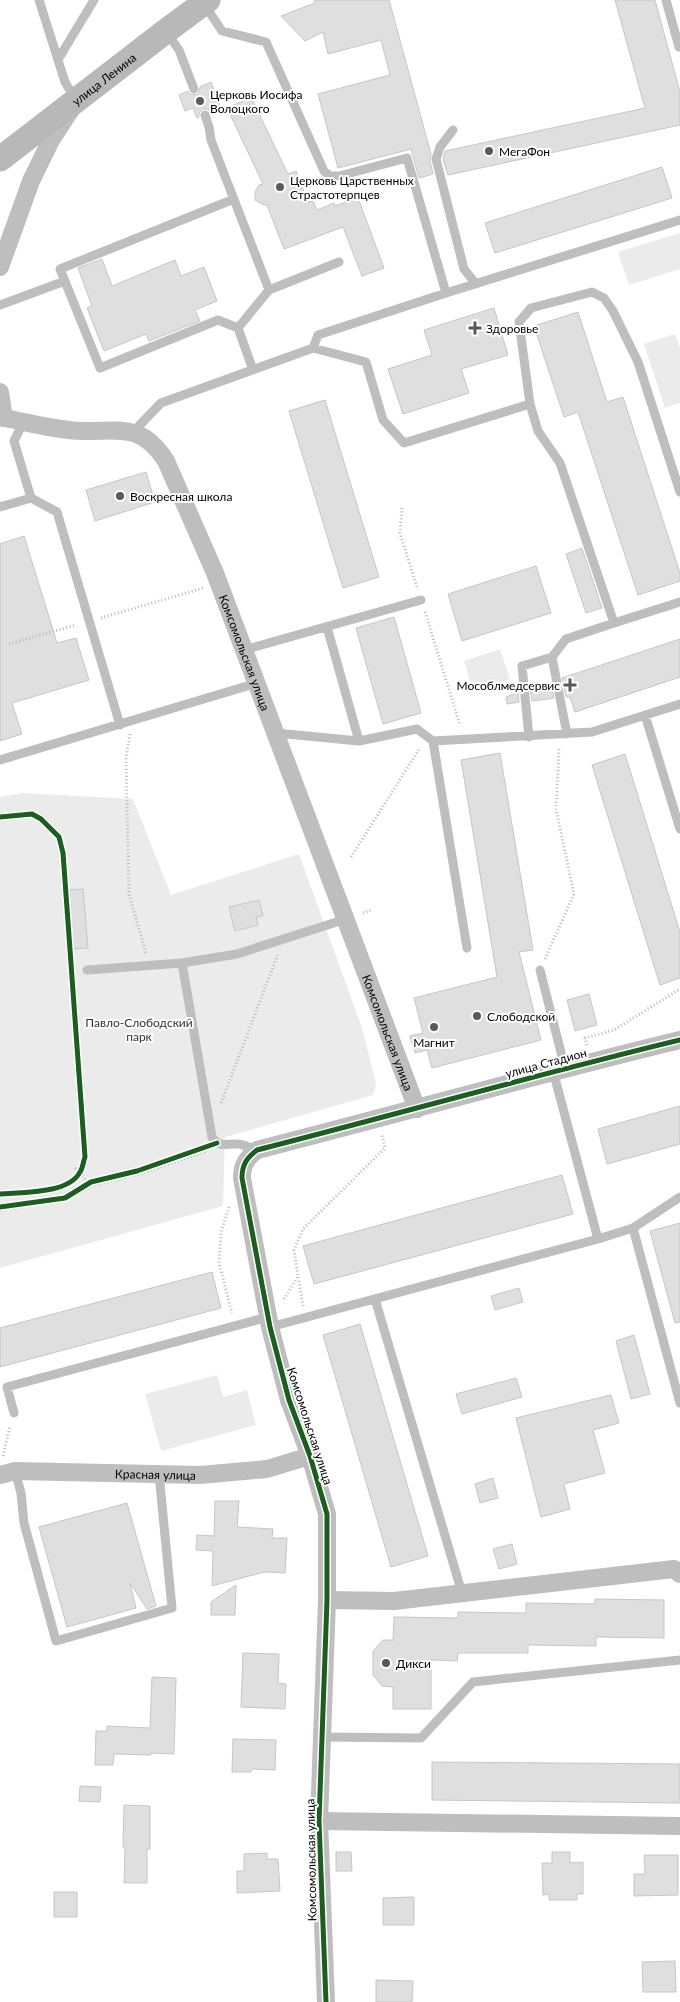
<svg xmlns="http://www.w3.org/2000/svg" width="680" height="2002" viewBox="0 0 680 2002" font-family="Lato,sans-serif">
	<style>
		.green { fill: #ebebeb }
		.building { fill: #dfdfdf; stroke: #c6c6c6 }
		.lines { fill: none; stroke-linecap: round; stroke-linejoin: round }
		.path { stroke: #b9b9b9; stroke-width: 3; stroke-dasharray: 1 2.5; stroke-linecap: butt }
		.service { stroke: #bebebe; stroke-width: 9 }
		.minor { stroke: #bebebe; stroke-width: 18 }
		.secondary { stroke: #b8b8b8; stroke-width: 25 }
		.cycleway-casing { stroke: #fff; stroke-width: 8 }
		.cycleway { stroke: #1b5e20; stroke-width: 5 }
		.poi-dot { fill: #595959; stroke: #fff; stroke-width: 2 }
		.labels { text-anchor: middle; dominant-baseline: central; stroke-width: 4; stroke-linejoin: round; paint-order: stroke }
		.street-label { font-size: 12px; fill: #000; stroke: #fff }
		.poi-label { font-size: 12px; fill: #000; stroke: #fff; text-anchor: start }
		.park-label { font-size: 12px; fill: #323232; stroke: #fff }
	</style>
	<rect width="100%" height="100%" fill="#fff"/>
	<path class="green" d="M680,233V269L629,285L618,252Z
		M675,334L680,348V403L665,408L644,344Z
		M500,649L510,679L473,690L464,661Z
		M23,793L133,799L171,895L299,854L362,1028L376,1084L373,1095L225,1137L223,1206L0,1268V797Z
		M217,1375L223,1397L247,1390L256,1425L161,1451L145,1394Z"/>
	<path class="building" d="M314,0H389L431,154L430,161L433,174L419,178L411,149L338,168L318,94L390,75L381,40L328,54L323,32L305,41L281,16L315,3Z
		M615,0H655L680,92V125L448,175L443,159L445,151L645,108Z
		M211,82L221,109L211,113L207,109H203L199,113V117L197,118L193,108L185,111L179,95L188,91L190,94L196,95L199,93L200,87Z
		M251,97L288,174L296,171L308,202L313,201L317,210L334,203L335,206L358,198L384,268L362,276L343,227L284,249L267,205H264L255,200V192L259,185L263,184L227,108Z
		M662,167L672,198L495,253L485,223Z
		M102,259L112,286L175,260L181,276L204,267L217,301L195,310L200,321L149,341L146,334L104,351L87,308L92,306L78,268Z
		M494,308L508,355L461,369L469,393L403,414L388,369L432,355L424,330Z
		M578,312L607,402L623,397L680,573V581L638,595L578,412L564,417L534,326Z
		M325,400L379,577L343,588L289,411Z
		M146,472L155,502L95,521L86,490Z
		M24,536L57,643L76,638L89,680L12,703L22,734L0,741V544Z
		M582,548L602,608L586,613L566,554Z
		M536,566L551,613L462,641L448,594Z
		M394,617L421,713L383,724L356,628Z
		M680,639V677L575,712L570,697H566L562,678Z
		M550,682L554,698L532,701L530,688Z
		M518,692L519,702L507,704L506,697Z
		M500,753L533,950L519,952L541,1040L432,1068L427,1050L415,1053L410,1036L423,1033L414,998L497,977L461,760Z
		M625,754L680,932V978L660,985L592,765Z
		M83,889L88,948L73,949L68,890Z
		M259,900L263,916L256,917L258,925L235,931L229,907Z
		M589,994L597,1025L575,1031L567,1000Z
		M680,1106V1144L607,1164L598,1129Z
		M562,1175L573,1214L314,1284L303,1246Z
		M680,1223V1322L675,1323L650,1231Z
		M212,1272L221,1308L0,1367V1328Z
		M519,1288L523,1302L495,1310L491,1296Z
		M360,1324L428,1556L391,1567L323,1335Z
		M634,1335L650,1394L631,1399L616,1341Z
		M516,1378L522,1397L462,1414L456,1394Z
		M611,1395L619,1423L593,1430L605,1473L564,1484L570,1509L541,1517L516,1418Z
		M493,1478L498,1498L480,1503L475,1484Z
		M215,1501H239L237,1527L273,1529L272,1538H287L285,1573L264,1572L212,1586L213,1551L196,1550L197,1535L214,1536Z
		M127,1503L156,1606L147,1609L130,1583L136,1608L67,1627L39,1527Z
		M512,1544L517,1564L499,1569L493,1549Z
		M236,1585L235,1615H211V1602Z
		M595,1599L664,1600V1638L596,1637V1646L528,1645V1653H458L457,1661L431,1660V1709H393V1687L382,1686L373,1675V1651L383,1640H393L394,1617L458,1618V1612L526,1613V1603L595,1604Z
		M243,1653L279,1654L278,1683L286,1684L285,1709L241,1707Z
		M152,1677L176,1678L174,1754L151,1753V1755L114,1754L113,1765H95L96,1731H107V1726L150,1728Z
		M233,1739L276,1740L275,1770L252,1769L251,1772H232Z
		M432,1762L680,1764V1803L432,1800Z
		M80,1786L101,1787L100,1802L79,1801Z
		M124,1805L150,1806V1849H147V1883H124L125,1847H123Z
		M336,1852H351L352,1871H336Z
		M552,1852H570V1863L583,1862V1894H577V1900H549V1894L543,1895L542,1863H552Z
		M267,1853V1859H278L280,1891L237,1893V1871H244V1854Z
		M644,1855H678V1895L634,1896V1874H645Z
		M54,1892H77V1917H54Z
		M414,1897V1925H383V1898Z
		M675,1961L676,1992H643L642,1962Z
		M376,1980L413,1981L412,2002H376Z"/>
	<g class="lines">
		<path class="path" d="M402,508L400,533L417,587
			M425,612L460,725
			M101,618L203,588
			M9,644L76,625
			M130,734L126,758L129,894L146,953
			M351,857L420,748
			M363,913L371,910
			M545,959L574,894L556,809L559,748
			M587,1045L585,1038L614,1030L680,989
			M221,1103L278,954
			M75,1168L91,1186
			M229,1207L221,1232L219,1263L232,1313
			M0,1210L66,1200L91,1186L143,1173L207,1151
			M284,1299L298,1276
			M303,1306L294,1250L303,1229L385,1148L382,1135
			M3,1456L10,1426"/>
		<path class="service" d="M39,0L65,82L75,99
			M666,0L679,47
			M204,4L222,31L266,42L324,171L330,176H339L407,158L446,293L680,220
			M167,33L179,50L194,89
			M59,58L94,0
			M205,115L209,127L211,140L269,290L339,262
			M453,130L440,147L436,159L464,269L476,284
			M234,199L60,269L100,368L218,320L238,328
			M0,305L65,281
			M313,348L318,335L446,293
			M253,370L238,328L269,290
			M133,432L161,403L313,348L366,362L383,420L404,443L530,404
			M680,492L638,362L613,311L604,298L592,292L531,308L519,322L530,404L538,431L560,463L614,623L680,602
			M31,498L57,512L120,725
			M0,507L31,498L14,441L24,421
			M327,627L359,741
			M244,650L421,600
			M645,715L680,829
			M276,733L359,741L417,729L433,741L592,732L680,704
			M567,734L552,657L566,639L614,623
			M529,737L522,666L552,657
			M433,741L467,948
			M0,760L257,683
			M182,963L212,1137C221,1149 225,1143 237,1144C244,1144 251,1148 257,1150
			M87,970L182,963L237,954L346,919
			M540,970L565,1068
			M633,1228L680,1403
			M598,1239L633,1228L680,1197
			M375,1299L462,1593
			M270,1327L598,1239L553,1071
			M14,1413L7,1387L268,1317
			M15,1471L21,1493L24,1523L56,1641L172,1608L159,1474
			M322,1737L421,1738L473,1682L680,1660"/>
		<g class="minor">
			<path d="M0,267L31,181L51,140L70,111"/>
			<path d="M0,392L4,418"/>
			<path id="s1" d="M4,418C26,422 48,428 69,430C112,435 138,417 166,461L215,573L417,1109"/>
			<path id="s2" d="M0,1475L15,1471L200,1475L267,1469L310,1456"/>
			<path d="M327,1600L394,1601L674,1569L680,1574"/>
			<path d="M319,1821L680,1826"/>
			<path d="M326,2002L319,1821L327,1600V1514L310,1456L289,1400L270,1327L242,1178C242,1164 247,1158 257,1150C398,1114 539,1074 680,1040"/>
		</g>
		<path class="secondary" id="s3" d="M0,159L166,31L208,0"/>
		<g class="cycleway-casing">
			<path id="cycleway" d="M0,817L32,814L41,819L59,837L63,853L85,1157C83,1162 83,1168 80,1172C69,1194 22,1192 0,1194
				M0,1207L65,1198L91,1182L137,1171L217,1143
				M326,2002L319,1821L327,1600V1514L310,1456L289,1400L270,1327L242,1178C242,1164 247,1158 257,1150C398,1114 539,1074 680,1040"/>
		</g>
		<use href="#cycleway" class="cycleway"/>
	</g>
	<g class="poi-dot">
		<circle cx="200" cy="101" r="5"/>
		<circle cx="489" cy="151" r="5"/>
		<circle cx="280" cy="187" r="5"/>
		<path d="M472.5 320.5h5v5h5v5h-5v5h-5v-5h-5v-5h5z"/>
		<circle cx="120" cy="496" r="5"/>
		<path d="M567.5 677.5h5v5h5v5h-5v5h-5v-5h-5v-5h5z"/>
		<circle cx="477" cy="1016" r="5"/>
		<circle cx="434" cy="1027" r="5"/>
		<circle cx="386" cy="1663" r="5"/>
	</g>
	<g class="labels">
		<g class="street-label">
			<text stroke="none"><textPath href="#s3" startOffset="131">улица Ленина</textPath></text>
			<text stroke="none"><textPath href="#s1" startOffset="382">Комсомольская улица</textPath></text>
			<text stroke="none"><textPath href="#s1" startOffset="788">Комсомольская улица</textPath></text>
			<text transform="translate(546 1063) rotate(-15)">улица Стадион</text>
			<text transform="translate(310 1426) rotate(72)">Комсомольская улица</text>
			<text stroke="none"><textPath href="#s2" startOffset="156">Красная улица</textPath></text>
			<text transform="translate(311 1860) rotate(-91)">Комсомольская улица</text>
		</g>
		<g class="poi-label">
			<text x="210" y="94">Церковь Иосифа<tspan x="210" dy="14">Волоцкого</tspan></text>
			<text x="499" y="151">МегаФон</text>
			<text x="290" y="180">Церковь Царственных<tspan x="290" dy="14">Страстотерпцев</tspan></text>
			<text x="486" y="328">Здоровье</text>
			<text x="130" y="496">Воскресная школа</text>
			<text x="560" y="685" text-anchor="end">Мособлмедсервис</text>
			<text x="487" y="1016">Слободской</text>
			<text x="434" y="1042" text-anchor="middle">Магнит</text>
			<text x="396" y="1663">Дикси</text>
		</g>
		<g class="park-label">
			<text x="139" y="1022">Павло-Слободский<tspan x="139" dy="14">парк</tspan></text>
		</g>
	</g>
</svg>
